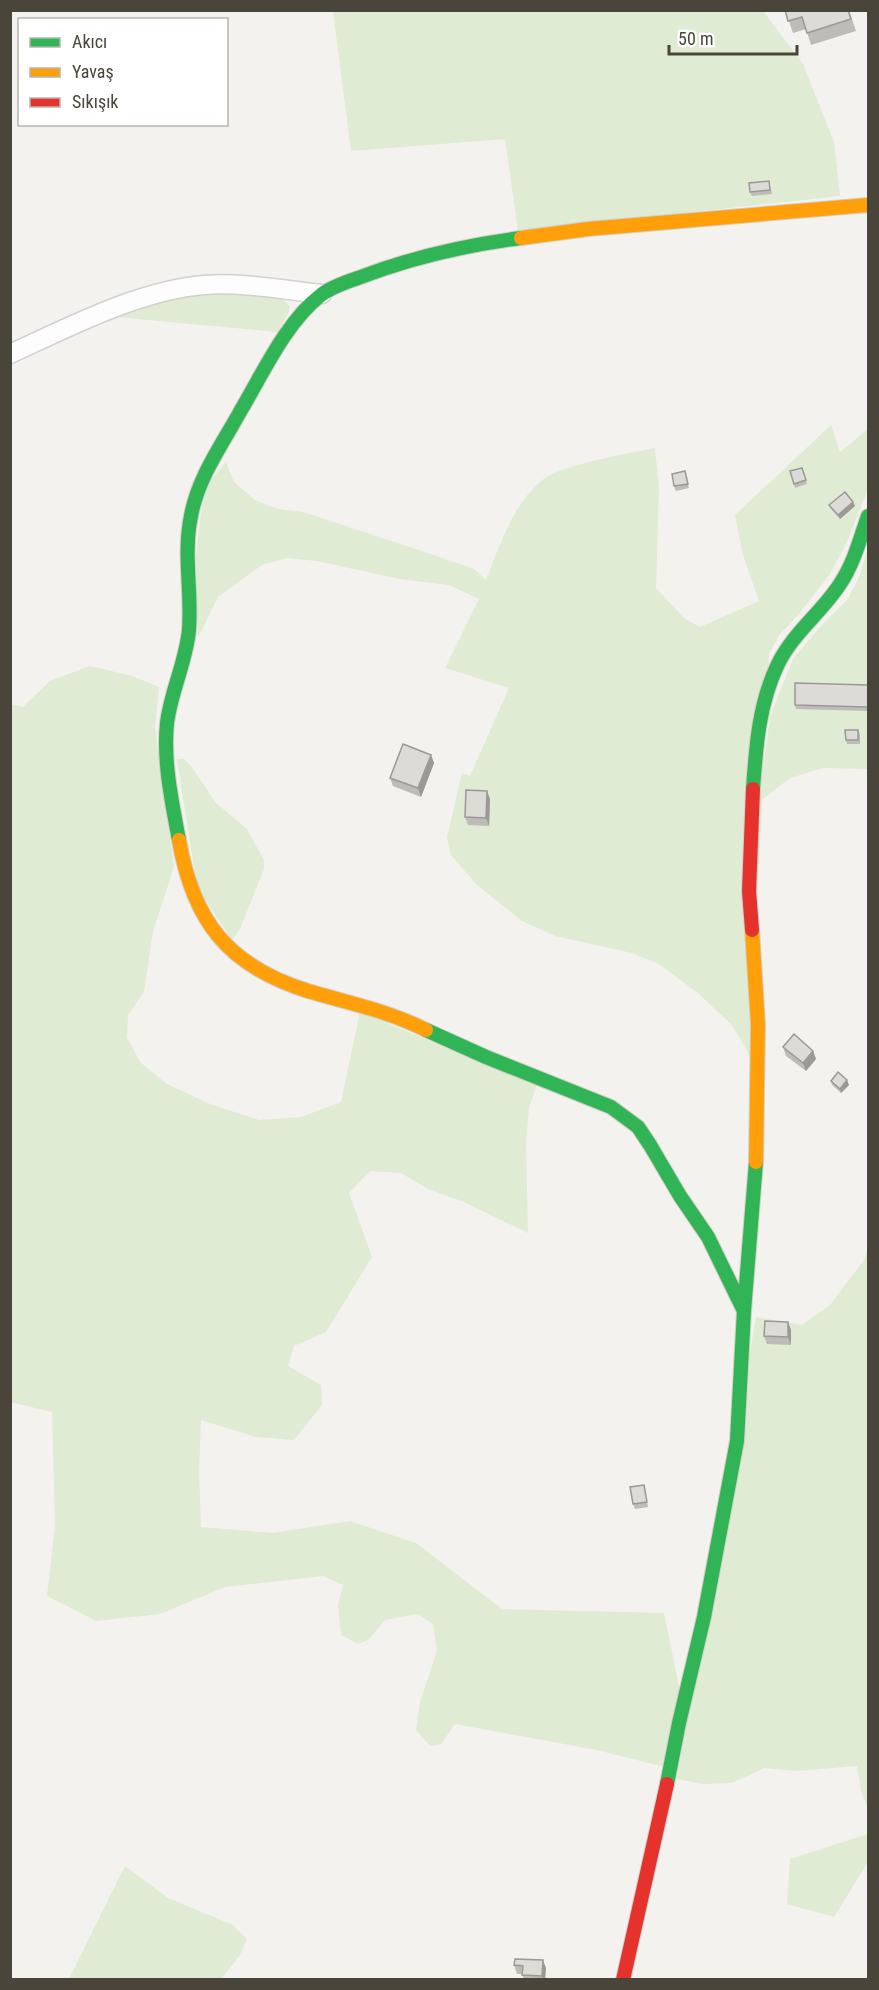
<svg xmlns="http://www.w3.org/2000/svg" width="879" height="1990" viewBox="0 0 879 1990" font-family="'Roboto Condensed',sans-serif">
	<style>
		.green { fill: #dfebd2 }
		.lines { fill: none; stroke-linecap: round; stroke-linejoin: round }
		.street-casing { stroke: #d1d0cc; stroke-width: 21 }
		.fast-casing { stroke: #d1cfc6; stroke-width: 16 }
		.slow-casing { stroke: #d1cfc6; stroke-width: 16 }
		.jam-casing { stroke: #d1cfc6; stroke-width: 16 }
		.street { stroke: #fdfdfd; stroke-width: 18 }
		.fast { stroke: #30b455; stroke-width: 14 }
		.slow { stroke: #ff9f0a; stroke-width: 14 }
		.jam { stroke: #e5322d; stroke-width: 14 }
		.wall { fill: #bebcb9 }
		.shaded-wall { fill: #9b9996 }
		.building { fill: #dddbd7; stroke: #9b9996; stroke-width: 1.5 }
	</style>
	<rect width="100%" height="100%" fill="#f3f2ef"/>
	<path class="green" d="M333,11H763L803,64L834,142L840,196L518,231L505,139L351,151Z
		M243,292C261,293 279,291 290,307L288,314L277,332L116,317L161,300L191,295Z
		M831,425L840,452L868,429V489L847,542L830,574L799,614L780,634L769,654L750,1056L732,1025L699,994L659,964L632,953L555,936L522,921L477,885L451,855L447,837L462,773L470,776L509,688L445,668L479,599L449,585L399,579L317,561L287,558L262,565L218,597L198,638L196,556L204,488L226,462L234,482L255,500L278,509L303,512L428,553L474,569L486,580C500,545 512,506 541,481C561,464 628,454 655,448L659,488L656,588L685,619L700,627L759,601L743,555L735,515Z
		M868,548V769L823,768L790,778L759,802L770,717L793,659L819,628L848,599L859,577Z
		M90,666L132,676L159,687L155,727L174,867L153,931L144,992L128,1015L127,1038L141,1063L167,1084L210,1104L259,1120L301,1117L341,1102L360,1012L537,1085L529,1107L526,1145L528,1233L464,1202L428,1189L401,1173L370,1171L349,1193L372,1257L326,1332L294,1346L288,1366L321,1385L322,1405L294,1440L256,1437L201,1420L199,1472L201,1527L273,1533L350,1521L416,1543L502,1609L664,1613L680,1691L665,1767L597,1750L455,1724L441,1744L430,1746L416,1730L420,1702L437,1651L433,1624L418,1614L385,1620L368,1640L358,1644L341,1635L338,1605L343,1585L323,1576L225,1587L160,1614L96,1621L47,1596L55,1526L52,1412L10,1402V704L23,707L50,681Z
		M177,759H184L192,767L216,803L247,829L264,860V869L240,929L232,940L197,887Z
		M868,1248V1810L861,1791L857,1766L797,1771L764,1768L732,1783L703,1784L677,1779L756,1317L802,1325L830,1305L864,1260Z
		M868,1834V1862L834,1917L787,1904L790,1859Z
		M125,1866L168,1898L233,1925L247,1939L240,1955L221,1979H69Z"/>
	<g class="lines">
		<g class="street-casing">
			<path id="street" d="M10,354C69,327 140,290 204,285C243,282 284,290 322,294"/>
		</g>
		<g class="fast-casing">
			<path id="fast" d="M753,789C756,746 759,703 778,664C793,633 822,612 840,584C854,563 860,539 868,516
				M179,840C172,803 163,761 167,723C171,691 186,662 189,630C192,592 183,554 191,516C198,477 222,445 241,410C263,373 286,322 321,295C331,287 346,282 358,278C410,258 466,245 521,238
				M426,1030L486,1057L611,1107L638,1127L650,1145L680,1196L708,1237L744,1311
				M667,1784L679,1723L704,1617L737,1441L744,1311L756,1162"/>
		</g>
		<g class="slow-casing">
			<path id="slow" d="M521,238L588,229L868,205
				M179,840C193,921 228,966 308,991C349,1003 389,1011 426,1030
				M752,930L758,1024L756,1162"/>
		</g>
		<g class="jam-casing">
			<path id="jam" d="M752,930L749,891L753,789
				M623,1980L667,1784"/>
		</g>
		<use href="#street" class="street"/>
		<use href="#fast" class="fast"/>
		<use href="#slow" class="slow"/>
		<use href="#jam" class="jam"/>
	</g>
	<path class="wall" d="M785,10H849L856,31L811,45L806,29L793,33Z
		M769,181L772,194L752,196L750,192Z
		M802,468L807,484L795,488L790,471Z
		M685,471L689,488L676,491L674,486Z
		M829,505L855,506L840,519L831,509Z
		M868,685V711L796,709L795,705Z
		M858,730L860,734V744H847L846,740Z
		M431,755L434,763L421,797L393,786L390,778Z
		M490,799L489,826L468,825L465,817Z
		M783,1047L813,1051L816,1059L806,1071L786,1056Z
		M831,1081L849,1085L841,1093L832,1085Z
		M788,1322L791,1330V1345L767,1344L764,1336Z
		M644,1485L648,1507L635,1509L633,1504Z
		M514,1965L546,1968L545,1980H524L522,1974H517Z"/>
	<path class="shaded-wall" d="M853,502L855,506L840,519L838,515Z
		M431,755L434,763L421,797L418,788Z
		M487,791L490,799L489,826L486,818Z
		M813,1051L816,1059L806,1071L803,1063Z
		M847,1080L849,1085L841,1093L840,1089Z
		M788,1322L791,1330V1345L788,1337Z
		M543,1960L546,1968L545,1980H543L542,1976Z"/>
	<path class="building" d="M785,10H848L851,19L807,33L802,17L788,21Z
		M769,181L770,190L750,192L749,183Z
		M802,468L806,480L794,484L790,471Z
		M685,471L688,484L674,486L672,474Z
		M845,492L853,502L838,515L829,505Z
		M795,683L868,685V707L795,705Z
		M845,730H858V740H846Z
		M403,744L431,755L418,788L390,778Z
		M466,790L487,791L486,818L465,817Z
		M794,1034L813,1051L803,1063L783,1047Z
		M838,1072L847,1080L840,1089L831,1081Z
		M765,1321L788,1322V1337L764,1336Z
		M644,1485L647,1502L633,1504L630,1487Z
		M515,1959L543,1960L542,1976L522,1975L523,1966L514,1965Z"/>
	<rect width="879" height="1990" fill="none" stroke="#49453a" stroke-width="24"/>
	<rect x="18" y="18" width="210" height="108" fill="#ffffff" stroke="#b6b5b0" stroke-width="1.5"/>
	<rect x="30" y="38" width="30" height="9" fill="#30b455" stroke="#b6b5b0" stroke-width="1.5"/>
	<text x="72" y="48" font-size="18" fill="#49453a">Akıcı</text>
	<rect x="30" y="68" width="30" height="9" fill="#ff9f0a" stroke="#b6b5b0" stroke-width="1.5"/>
	<text x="72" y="78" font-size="18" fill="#49453a">Yavaş</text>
	<rect x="30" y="98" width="30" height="9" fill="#e5322d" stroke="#b6b5b0" stroke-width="1.5"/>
	<text x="72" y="108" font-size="18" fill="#49453a">Sıkışık</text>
	<path d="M669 45v9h128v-9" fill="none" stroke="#49453a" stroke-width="3"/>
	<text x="678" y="45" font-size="18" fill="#49453a" stroke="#ffffff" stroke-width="4.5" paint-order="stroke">50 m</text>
</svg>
